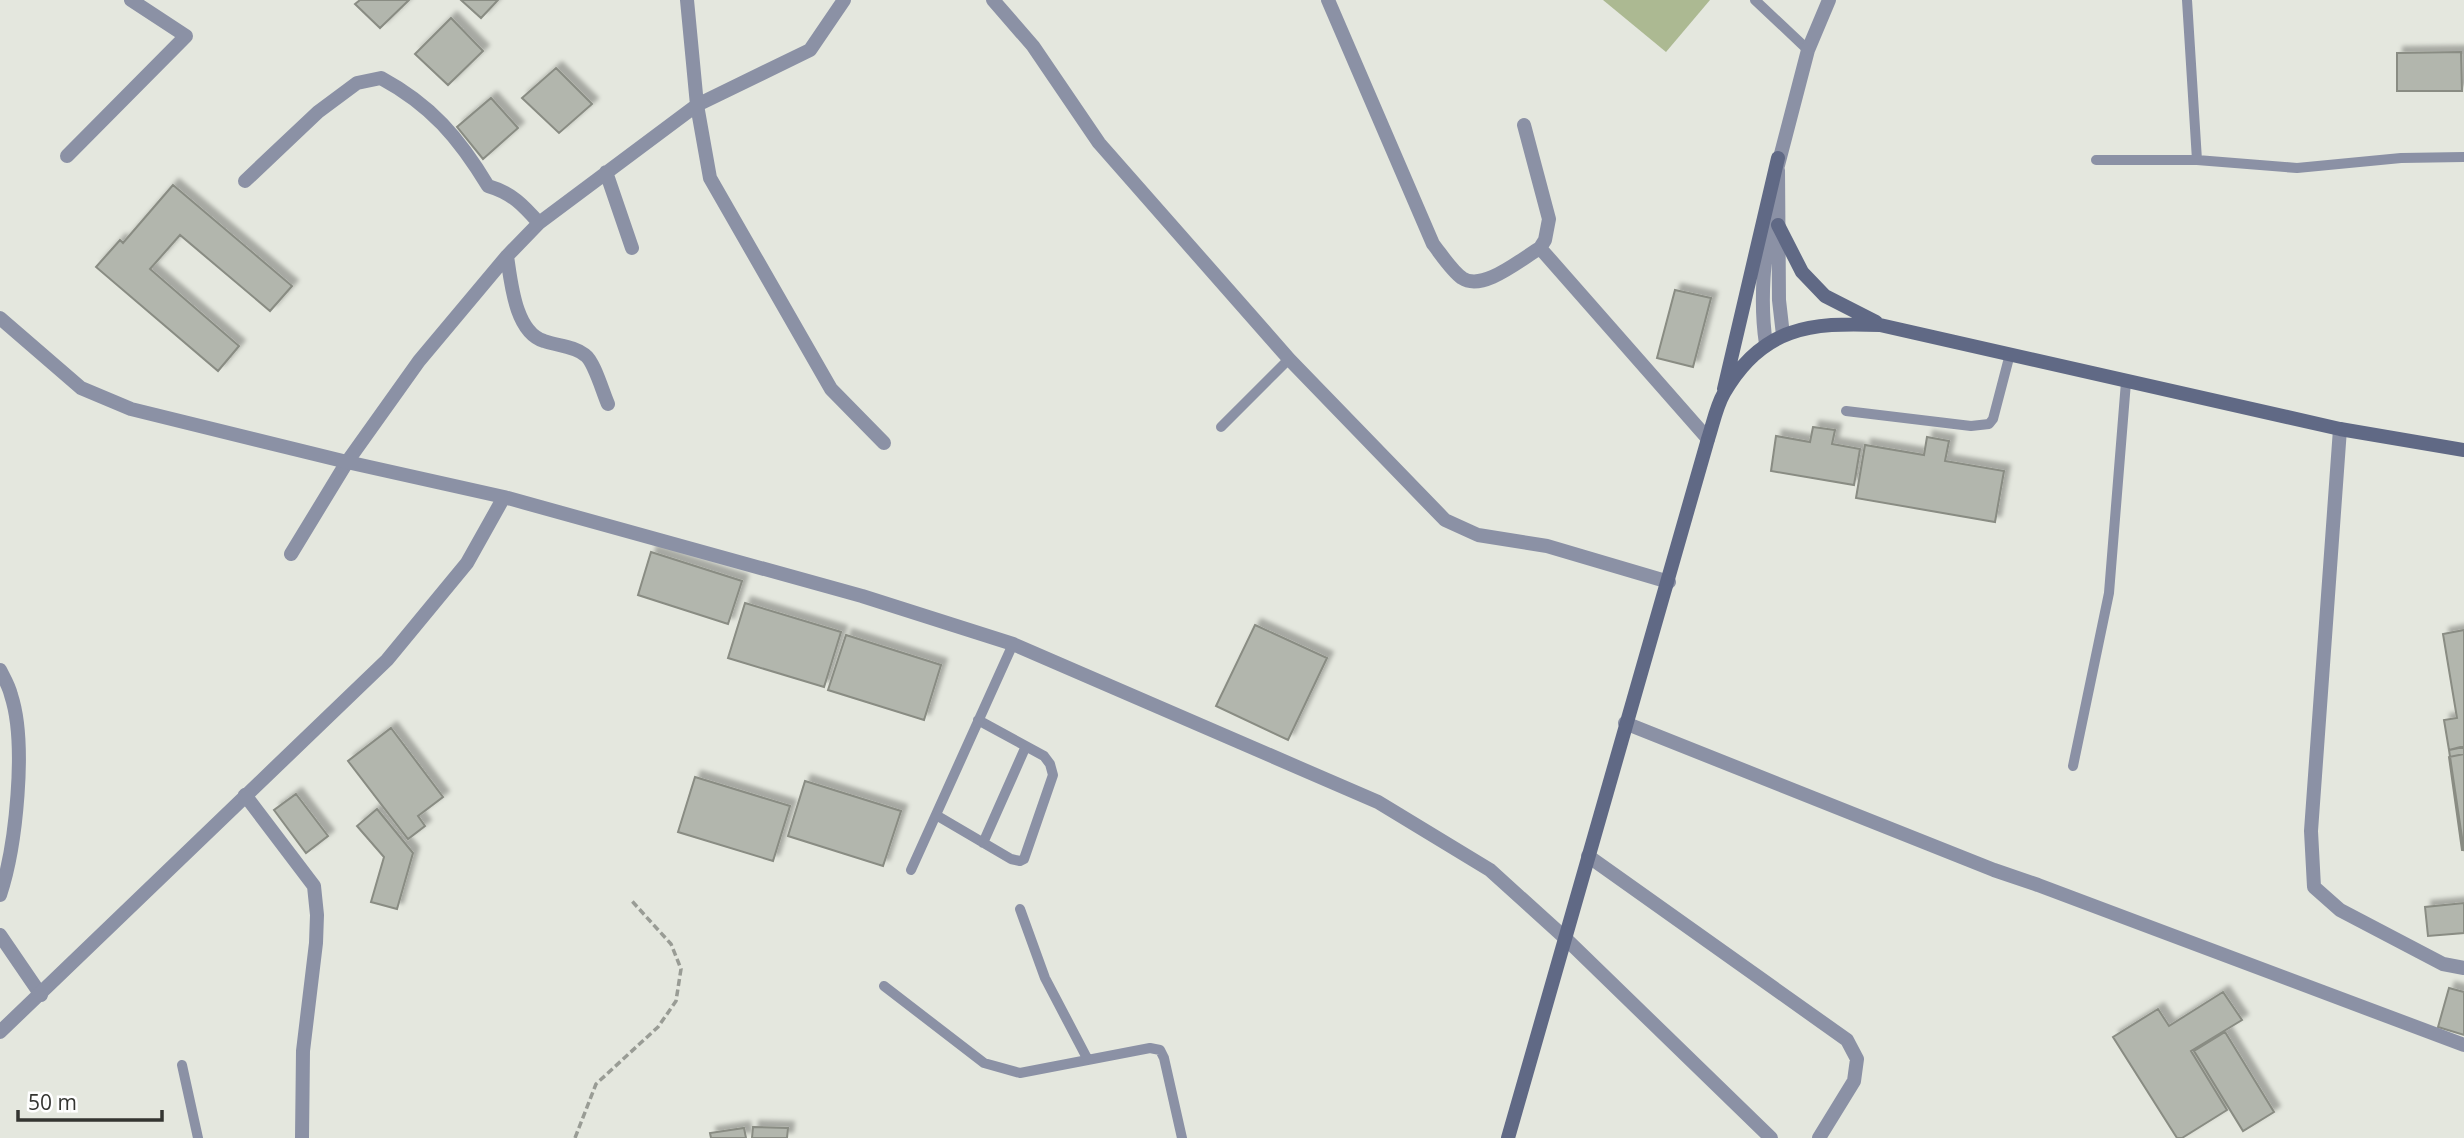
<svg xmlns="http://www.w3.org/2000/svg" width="2464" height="1138" viewBox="0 0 2464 1138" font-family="'Open Sans',sans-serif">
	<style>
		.green { fill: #acb992 }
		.building { fill: #b2b6ad; stroke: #898c83; stroke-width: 2; filter: url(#shadow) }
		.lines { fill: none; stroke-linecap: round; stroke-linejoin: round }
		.path { stroke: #999c95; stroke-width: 3.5; stroke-dasharray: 7 3.5; stroke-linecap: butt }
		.service { stroke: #8b91a5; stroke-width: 10 }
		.minor { stroke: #8b91a5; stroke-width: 14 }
		.tertiary { stroke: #8b91a5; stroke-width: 14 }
		.secondary { stroke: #606985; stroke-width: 14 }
	</style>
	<defs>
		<filter id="shadow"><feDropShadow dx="6" dy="-6" stdDeviation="2" flood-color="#0004"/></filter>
	</defs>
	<rect width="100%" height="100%" fill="#e4e7de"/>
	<path class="green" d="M1603,0H1710L1666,52Z"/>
	<path class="building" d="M360,0H409L380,28L355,4Z
		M461,0H498L481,18Z
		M451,18L483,51L448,85L415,54Z
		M2461,52L2462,91H2397V53Z
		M556,68L592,104L559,133L522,98Z
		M491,98L518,128L483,159L457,127Z
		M173,185L292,286L270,311L180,235L150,269L239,346L218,371L96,267L120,240L123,243Z
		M1675,290L1711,298L1693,367L1657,358Z
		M1813,427L1835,430L1832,444L1860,449L1854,485L1771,471L1776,436L1810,442Z
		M1927,437L1949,441L1945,461L2004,471L1995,522L1856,498L1865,445L1924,455Z
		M651,552L742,581L728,624L638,595Z
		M745,603L841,632L824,687L728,658Z
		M1255,625L1327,658L1288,740L1216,706Z
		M2464,630V747L2449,750L2444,720L2457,718L2443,634Z
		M846,635L941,665L924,720L828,690Z
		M391,728L443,797L418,816L425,826L408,839L348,761Z
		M2464,746V851L2449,750Z
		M2464,754V850H2462L2449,757Z
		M695,777L790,806L773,861L678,832Z
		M805,781L901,811L883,866L788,836Z
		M296,794L328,836L306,853L274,810Z
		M377,809L413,853L397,909L371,902L384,857L357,826Z
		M2464,903V933L2428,936L2425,907Z
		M2449,988L2464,992V1035L2438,1027Z
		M2223,992L2242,1020L2191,1051L2227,1110L2182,1138H2177L2113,1037L2158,1009L2169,1026Z
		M2225,1032L2274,1112L2243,1131L2194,1051Z
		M753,1127L788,1128L787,1138H752Z
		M744,1128L746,1138H711L710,1133Z"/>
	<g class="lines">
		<path class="path" d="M575,1138L596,1084L658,1027L676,1001L681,969L671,944L631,900"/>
		<path class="service" d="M1755,0L1808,50
			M2187,0L2197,160
			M2096,160H2197L2297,168L2401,158L2464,157
			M1846,411L1971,426L1989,424L1993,419L2010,354
			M1221,427L1289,359
			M2073,766L2109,593L2126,382
			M936,815L1011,859L1020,861L1024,859L1053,775L1050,764L1044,756L978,720
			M983,843L1026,746
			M911,870L1013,644
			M1020,909L1045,978L1088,1060
			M884,986L984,1063L1020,1073L1150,1048L1160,1050L1164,1058L1182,1138
			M182,1065L198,1138"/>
		<path class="minor" d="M687,0L697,105L710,178L831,389L884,443
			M993,0L1033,46L1099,143L1289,359L1445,520L1478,535L1547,546L1669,582
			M1328,0L1433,244C1441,254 1451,270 1462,278C1483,292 1521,259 1540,248
			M1524,125L1549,219L1545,240L1540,248L1708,439
			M67,156L186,36L131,0
			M606,172L632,248
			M245,181L318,112L357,83L381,78C431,105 459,138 488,186C512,193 523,205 539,223
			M507,256C511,282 515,332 544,341C558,346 574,346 585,355C594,361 603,393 608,404
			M2340,429L2311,831L2314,887L2340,910L2443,964L2464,968
			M291,554L347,462L419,361L507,256L539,223L697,105L810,50L844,0
			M0,670C4,678 9,686 11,695C27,743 16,847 0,895
			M1625,723L1994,870L2038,885L2464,1045
			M245,795L314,886L317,915L316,943L303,1051L302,1138
			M1588,856L1847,1040L1857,1059L1854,1081L1819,1138
			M0,935L41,995"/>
		<path class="tertiary" d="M1777,169L1808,50L1829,0
			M1778,170L1779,300L1783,335
			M0,318L81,388L131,409L347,462L504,497L862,596L1013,644L1378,802L1490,870L1564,937L1771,1138
			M1766,344C1759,298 1765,255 1771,210
			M0,1032L387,660L467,563L504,497"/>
		<path class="secondary" d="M1778,225L1802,272L1825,296L1876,322
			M1724,389L1778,158
			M1508,1138L1708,439C1713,424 1716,407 1724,393C1762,327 1810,322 1880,325L2340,429L2464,450"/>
	</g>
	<path d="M18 1110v10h144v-10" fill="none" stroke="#343531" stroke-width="3.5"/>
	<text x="28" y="1110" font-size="21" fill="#343531" stroke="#ffffff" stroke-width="5" paint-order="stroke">50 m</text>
</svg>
